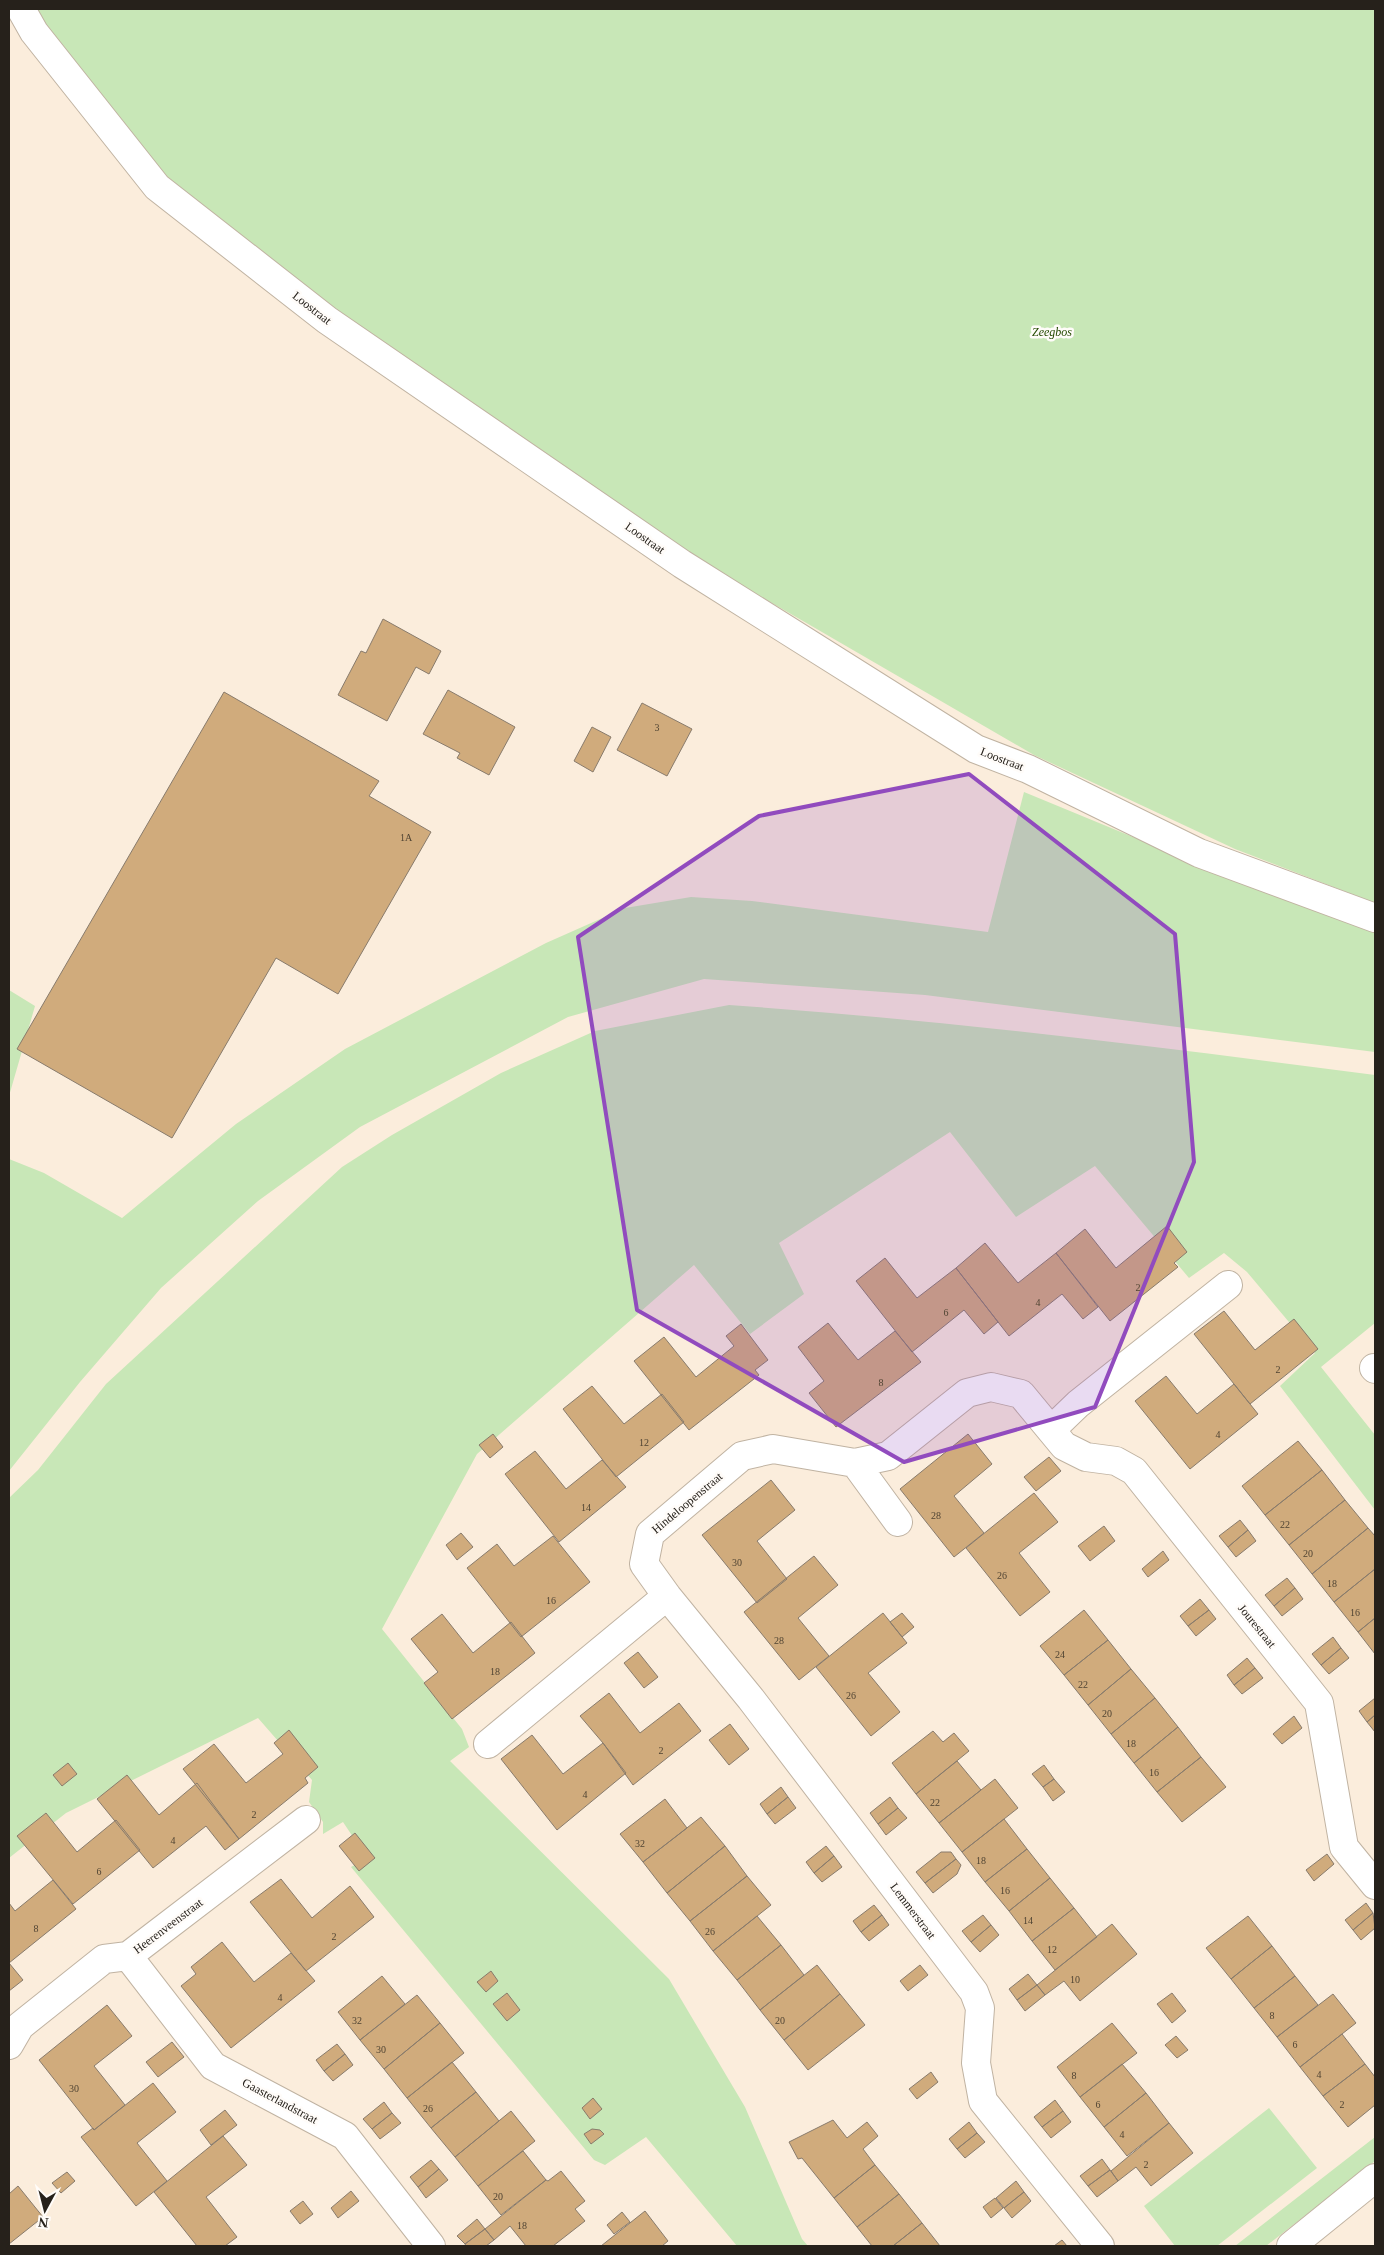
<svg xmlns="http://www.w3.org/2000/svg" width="1384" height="2255" viewBox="0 0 1384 2255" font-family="Georgia,serif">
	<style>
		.green { fill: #c8e7b7 }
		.building { fill: #d0ab7c; stroke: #887b6c }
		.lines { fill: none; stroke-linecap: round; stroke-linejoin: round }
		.street-casing { stroke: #c0b3a2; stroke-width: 30 }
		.street { stroke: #fff; stroke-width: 28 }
		.marked { fill: #914bbe; fill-opacity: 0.2; stroke: #914bbe; stroke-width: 4; stroke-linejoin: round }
		.labels { text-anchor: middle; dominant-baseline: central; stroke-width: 5; stroke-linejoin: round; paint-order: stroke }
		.number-label { font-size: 10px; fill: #504433 }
		.street-label { font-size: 12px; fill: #26211b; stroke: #fffcf9 }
		.park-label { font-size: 12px; font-style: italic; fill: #244a01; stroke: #fffcf9 }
	</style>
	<rect width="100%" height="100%" fill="#fbeddc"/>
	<path class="green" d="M35,9H1375V903L1235,849L1034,755L720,573L348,324L167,181L94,99Z
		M1024,792L1196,863L1375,931V1052L925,995L704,979L568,1017L360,1127L258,1201L161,1288L80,1382L9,1471V1159L44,1173L122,1218L236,1124L345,1049L546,943L625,908L691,897L752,901L988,932Z
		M9,990L35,1006L9,1096Z
		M729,1005C945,1020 1160,1047 1375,1075V1323L1321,1367L1375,1435V1510L1280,1386L1315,1353L1247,1272L1224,1253L1189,1278L1095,1166L1016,1217L950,1132L779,1243L804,1294L750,1334L694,1265L477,1454L382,1629L462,1729L469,1747L450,1761L669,1979L745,2107L802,2239L808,2246H737L646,2137L605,2165L594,2160L351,1867L367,1858L343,1822L323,1834V1822L309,1802L312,1780L258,1718L66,1813L9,1858V1498L38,1470L106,1384L342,1167L392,1135L501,1073L595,1031Z
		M1269,2108L1317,2168L1217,2246H1175L1144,2206Z
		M1375,2137V2161L1266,2246H1235Z"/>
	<path class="building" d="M383,619L441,651L429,674L416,667L387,721L338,695L361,651L366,653Z
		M448,690L515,727L489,775L457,758L460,753L423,734Z
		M224,692L379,781L369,796L431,832L338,994L276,958L172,1138L17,1049Z
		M642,703L692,729L667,776L617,750Z
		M592,727L611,737L593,772L574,761Z
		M1167,1226L1187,1252L1174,1263L1178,1267L1110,1321L1056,1253L1085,1229L1116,1268Z
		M985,1243L1018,1283L1056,1253L1098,1307L1083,1319L1062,1294L1009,1336L956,1268Z
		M885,1258L917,1298L956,1268L998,1322L984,1334L964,1310L912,1352L856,1281Z
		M1224,1311L1255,1350L1294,1319L1318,1349L1250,1404L1194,1334Z
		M828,1323L858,1360L895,1331L921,1362L836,1427L809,1393L824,1381L798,1347Z
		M741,1324L768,1360L755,1370L759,1375L689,1430L634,1361L664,1337L696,1377L734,1346L726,1336Z
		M1166,1376L1197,1414L1234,1384L1258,1414L1190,1469L1135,1401Z
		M592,1386L624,1424L662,1394L684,1422L616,1477L563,1409Z
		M493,1434L503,1447L490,1458L479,1445Z
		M968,1434L992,1464L954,1496L984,1533L954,1557L900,1489Z
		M1298,1441L1322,1470L1265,1515L1242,1486Z
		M535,1451L566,1489L602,1460L626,1487L559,1542L505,1474Z
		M1049,1457L1061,1471L1036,1491L1024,1477Z
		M1322,1470L1345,1500L1289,1545L1265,1515Z
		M771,1480L795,1510L757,1541L787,1579L757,1603L702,1535Z
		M1034,1493L1058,1522L1019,1553L1050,1592L1020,1616L966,1548Z
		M1345,1500L1368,1528L1312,1574L1289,1545Z
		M1240,1520L1248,1530L1228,1547L1219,1536Z
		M1104,1526L1115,1541L1090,1561L1078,1546Z
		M1368,1528L1375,1536V1569L1334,1602L1312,1574Z
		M1248,1530L1256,1541L1236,1557L1228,1547Z
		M461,1533L473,1547L457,1560L446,1545Z
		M553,1536L590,1582L521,1637L467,1568L497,1544L514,1566Z
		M1163,1551L1169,1560L1148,1577L1142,1569Z
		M814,1556L838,1585L798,1618L829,1656L799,1680L744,1612Z
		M1375,1569V1618L1358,1632L1334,1602Z
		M1287,1578L1295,1588L1274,1606L1265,1595Z
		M1295,1588L1303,1599L1282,1616L1274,1606Z
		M1200,1599L1209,1610L1188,1626L1180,1616Z
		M1084,1610L1108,1640L1064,1675L1040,1646Z
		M1209,1610L1216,1619L1196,1636L1188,1626Z
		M883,1613L907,1643L868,1673L900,1712L871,1736L816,1667Z
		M902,1613L914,1627L902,1637L890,1622Z
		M442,1614L473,1653L511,1622L535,1653L452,1719L424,1683L438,1672L411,1639Z
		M1375,1618V1654L1358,1632Z
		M1333,1637L1341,1648L1321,1665L1312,1654Z
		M1108,1640L1131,1669L1088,1705L1064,1675Z
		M1341,1648L1349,1658L1329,1674L1321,1665Z
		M638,1652L658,1677L644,1688L624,1663Z
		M1247,1658L1255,1668L1234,1685L1227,1675Z
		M1255,1668L1263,1678L1242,1694L1234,1685Z
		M1131,1669L1155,1698L1111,1734L1088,1705Z
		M609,1693L640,1733L679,1703L701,1731L633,1785L603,1743L580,1716Z
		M1155,1698L1178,1727L1134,1763L1111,1734Z
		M1375,1698V1715L1367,1722L1359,1711Z
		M1375,1715V1732L1367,1722Z
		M1294,1716L1302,1728L1282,1744L1273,1734Z
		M730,1724L749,1749L729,1765L709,1740Z
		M1178,1727L1201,1757L1157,1792L1134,1763Z
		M289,1730L318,1767L305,1778L308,1783L239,1839L183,1769L214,1744L246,1783L283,1754L274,1743Z
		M933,1731L943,1742L954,1733L969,1751L916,1794L892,1763Z
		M532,1735L563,1774L603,1743L626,1773L557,1830L501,1759Z
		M1201,1757L1226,1787L1182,1822L1157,1792Z
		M957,1761L981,1790L939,1823L916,1794Z
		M68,1763L77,1774L62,1786L53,1775Z
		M1044,1765L1054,1779L1043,1787L1032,1774Z
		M127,1775L159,1815L197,1783L239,1839L225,1850L206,1826L153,1868L97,1799Z
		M995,1779L1018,1808L962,1852L939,1823Z
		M1054,1779L1065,1792L1053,1801L1043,1787Z
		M781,1787L788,1797L767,1814L760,1804Z
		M788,1797L796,1808L775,1824L767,1814Z
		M890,1797L898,1808L878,1824L870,1813Z
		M665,1799L687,1828L643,1862L620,1834Z
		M898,1808L907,1818L886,1835L878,1824Z
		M46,1813L77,1852L116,1820L140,1850L73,1904L17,1836Z
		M701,1817L725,1846L667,1893L643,1862Z
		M1004,1819L1027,1849L985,1882L962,1852Z
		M355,1833L375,1858L359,1871L339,1846Z
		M725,1846L747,1876L690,1921L667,1893Z
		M826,1846L834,1856L814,1873L806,1862Z
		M1027,1849L1050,1878L1009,1911L985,1882Z
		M941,1852H951L956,1859L925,1883L916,1872Z
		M1327,1854L1334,1864L1314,1881L1306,1870Z
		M834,1856L842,1867L822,1882L814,1873Z
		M956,1859L961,1865L957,1874L933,1893L925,1883Z
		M747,1876L771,1905L713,1951L690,1921Z
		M1050,1878L1074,1908L1032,1941L1009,1911Z
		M281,1879L312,1918L350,1886L374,1917L306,1971L250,1902Z
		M53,1880L76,1909L9,1963V1903L15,1911Z
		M1366,1903L1373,1913L1353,1930L1345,1920Z
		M874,1905L882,1915L861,1932L853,1921Z
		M1074,1908L1097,1937L1055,1970L1032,1941Z
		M1373,1913L1375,1928L1361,1940L1353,1930Z
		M882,1915L889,1925L869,1941L861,1932Z
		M983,1915L991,1925L971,1942L962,1931Z
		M757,1916L781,1945L737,1980L713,1951Z
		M1248,1916L1272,1946L1231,1979L1206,1948Z
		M1112,1924L1137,1954L1080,2001L1064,1981L1045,1995L1037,1985Z
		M991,1925L999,1935L980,1952L971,1942Z
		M222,1942L254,1982L291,1953L315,1981L231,2048L181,1986L196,1974L191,1967Z
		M781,1945L804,1975L760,2010L737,1980Z
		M1272,1946L1295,1976L1254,2008L1231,1979Z
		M9,1963L23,1980L9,1991Z
		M817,1965L840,1994L784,2040L760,2010Z
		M920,1965L928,1975L908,1991L900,1981Z
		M491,1971L498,1981L486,1992L477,1982Z
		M1028,1974L1037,1985L1017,2000L1009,1989Z
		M382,1976L405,2004L360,2040L338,2012Z
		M1295,1976L1318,2005L1277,2037L1254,2008Z
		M1037,1985L1045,1995L1025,2011L1017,2000Z
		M507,1993L520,2010L507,2021L493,2004Z
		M1172,1993L1186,2011L1172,2023L1157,2004Z
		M840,1994L865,2025L808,2070L784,2040Z
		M1333,1994L1356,2023L1300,2067L1277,2037Z
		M417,1995L440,2023L384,2069L360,2040Z
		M107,2005L132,2036L94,2066L125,2105L94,2130L39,2060Z
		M440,2023L464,2053L407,2098L384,2069Z
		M1112,2023L1137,2053L1080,2097L1057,2067Z
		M1342,2034L1365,2064L1323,2096L1300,2067Z
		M1176,2036L1188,2050L1177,2058L1165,2045Z
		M172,2042L184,2057L158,2077L146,2062Z
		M337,2044L345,2054L324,2071L316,2060Z
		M345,2054L353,2065L333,2081L324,2071Z
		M452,2062L476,2092L431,2128L407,2098Z
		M1122,2064L1146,2093L1104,2127L1080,2097Z
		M1365,2064L1375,2077V2105L1348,2127L1323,2096Z
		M931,2072L938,2082L917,2099L909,2089Z
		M153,2083L176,2112L137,2143L167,2181L136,2206L81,2137L93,2128L94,2130Z
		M476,2092L499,2121L455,2157L431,2128Z
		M1146,2093L1169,2123L1127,2156L1104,2127Z
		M593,2098L602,2109L590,2119L582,2108Z
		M1055,2100L1063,2111L1042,2127L1034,2117Z
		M384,2102L392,2113L372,2129L363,2119Z
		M225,2110L237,2125L211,2145L200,2130Z
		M511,2111L535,2141L478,2186L455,2157Z
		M1063,2111L1071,2122L1051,2138L1042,2127Z
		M392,2113L401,2123L380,2139L372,2129Z
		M833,2120L847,2138L867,2122L878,2136L863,2149L875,2165L834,2198L802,2158L798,2159L789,2142Z
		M969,2122L977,2133L957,2149L949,2139Z
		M1169,2123L1193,2153L1151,2186L1136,2167L1118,2181L1111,2171Z
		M592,2129L600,2130L604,2134L591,2144L584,2134Z
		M977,2133L985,2142L965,2158L957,2149Z
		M223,2136L247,2165L206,2197L237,2237L225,2246H197L154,2192Z
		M523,2151L546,2180L501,2215L478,2186Z
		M1102,2159L1110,2170L1088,2186L1080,2176Z
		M431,2160L439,2169L418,2187L410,2177Z
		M875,2165L899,2194L857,2227L834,2198Z
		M439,2169L448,2180L426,2198L418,2187Z
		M1110,2170L1118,2181L1097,2197L1088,2186Z
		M561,2171L585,2201L575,2209L585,2221L553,2246H526L510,2226L494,2240L485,2229L546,2180L548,2181Z
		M67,2172L75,2181L61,2193L52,2183Z
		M1016,2181L1024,2192L1004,2208L996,2198Z
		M18,2186L43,2217L9,2244V2194Z
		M351,2191L359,2201L338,2218L331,2208Z
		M1024,2192L1031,2201L1012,2218L1004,2208Z
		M899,2194L922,2223L893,2246H872L857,2227Z
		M995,2198L1003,2208L991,2218L983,2207Z
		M303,2201L313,2214L300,2224L290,2211Z
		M645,2211L668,2241L662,2246H601Z
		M622,2212L630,2222L614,2234L607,2225Z
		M477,2219L485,2229L465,2244L457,2236Z
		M922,2223L940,2246H893Z
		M485,2229L494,2240L486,2246H466L465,2244Z
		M1062,2240L1067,2246H1054Z"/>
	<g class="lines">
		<g class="street-casing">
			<path id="street" d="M21,9L34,32L157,187L327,320L682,564L976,749L1028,769L1199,853L1375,918
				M1374,1368L1375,1369
				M1051,1430L1078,1404L1228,1285
				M855,1463L898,1522
				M667,1596L751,1699L974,1992L980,2008L976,2063L983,2101L1100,2246
				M488,1744L667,1596L644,1564L650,1534L742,1456L773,1449L855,1463L888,1456L967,1393L991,1387L1021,1394L1064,1446L1086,1457L1116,1461L1134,1471L1319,1703L1344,1847L1375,1885
				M128,1956L213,2066L345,2136L431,2246
				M9,2045L20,2026L104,1959L128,1956L306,1820
				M1291,2246L1375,2178"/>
		</g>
		<use href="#street" class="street"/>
	</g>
	<path class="marked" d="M969,774L1175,934L1194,1162L1095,1407L904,1462L637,1310L578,937L759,816Z"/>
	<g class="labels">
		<g class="number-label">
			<text x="657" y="727">3</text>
			<text x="406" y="837">1A</text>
			<text x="1138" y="1287">2</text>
			<text x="1038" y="1302">4</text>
			<text x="946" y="1312">6</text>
			<text x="1278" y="1369">2</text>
			<text x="881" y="1382">8</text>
			<text x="1218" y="1434">4</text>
			<text x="644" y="1442">12</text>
			<text x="586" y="1507">14</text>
			<text x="936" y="1515">28</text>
			<text x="1285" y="1524">22</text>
			<text x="1308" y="1553">20</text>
			<text x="737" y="1562">30</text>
			<text x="1002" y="1575">26</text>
			<text x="1332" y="1583">18</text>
			<text x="551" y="1600">16</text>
			<text x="1355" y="1612">16</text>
			<text x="779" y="1640">28</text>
			<text x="1060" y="1654">24</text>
			<text x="495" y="1671">18</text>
			<text x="1083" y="1684">22</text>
			<text x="851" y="1695">26</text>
			<text x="1107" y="1713">20</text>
			<text x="1131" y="1743">18</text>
			<text x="661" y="1750">2</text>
			<text x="1154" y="1772">16</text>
			<text x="585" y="1794">4</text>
			<text x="935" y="1802">22</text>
			<text x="254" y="1814">2</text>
			<text x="173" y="1840">4</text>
			<text x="640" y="1843">32</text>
			<text x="981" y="1860">18</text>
			<text x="99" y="1871">6</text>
			<text x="1005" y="1890">16</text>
			<text x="1028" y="1920">14</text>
			<text x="36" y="1928">8</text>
			<text x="710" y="1931">26</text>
			<text x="334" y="1936">2</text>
			<text x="1052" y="1949">12</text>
			<text x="1075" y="1979">10</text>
			<text x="280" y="1997">4</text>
			<text x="1272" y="2015">8</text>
			<text x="357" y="2020">32</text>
			<text x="780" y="2020">20</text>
			<text x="1295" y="2044">6</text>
			<text x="381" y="2049">30</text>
			<text x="1319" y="2074">4</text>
			<text x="1074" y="2075">8</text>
			<text x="74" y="2088">30</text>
			<text x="1098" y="2104">6</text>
			<text x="1342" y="2104">2</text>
			<text x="428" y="2108">26</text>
			<text x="1122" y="2134">4</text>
			<text x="1146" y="2164">2</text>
			<text x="498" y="2196">20</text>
			<text x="522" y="2225">18</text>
		</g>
		<g class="street-label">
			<text transform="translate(312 308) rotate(38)">Loostraat</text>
			<text transform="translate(645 538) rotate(35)">Loostraat</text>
			<text transform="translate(1002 759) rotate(21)">Loostraat</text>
			<text transform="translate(687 1503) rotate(-40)">Hindeloopenstraat</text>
			<text transform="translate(1257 1626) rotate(51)">Jourestraat</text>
			<text transform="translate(913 1911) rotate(53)">Lemmerstraat</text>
			<text transform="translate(168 1926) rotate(-37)">Heerenveenstraat</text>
			<text transform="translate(280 2101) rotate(28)">Gaasterlandstraat</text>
		</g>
		<g class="park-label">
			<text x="1052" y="332">Zeegbos</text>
		</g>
	</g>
	<rect width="1384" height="2255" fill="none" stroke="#26211b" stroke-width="20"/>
	<g transform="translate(45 2210) rotate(187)" stroke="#fffcf9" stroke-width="4" paint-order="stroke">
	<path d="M0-4L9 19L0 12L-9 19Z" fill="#26211b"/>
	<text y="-8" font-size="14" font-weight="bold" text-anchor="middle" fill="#26211b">N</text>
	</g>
</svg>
